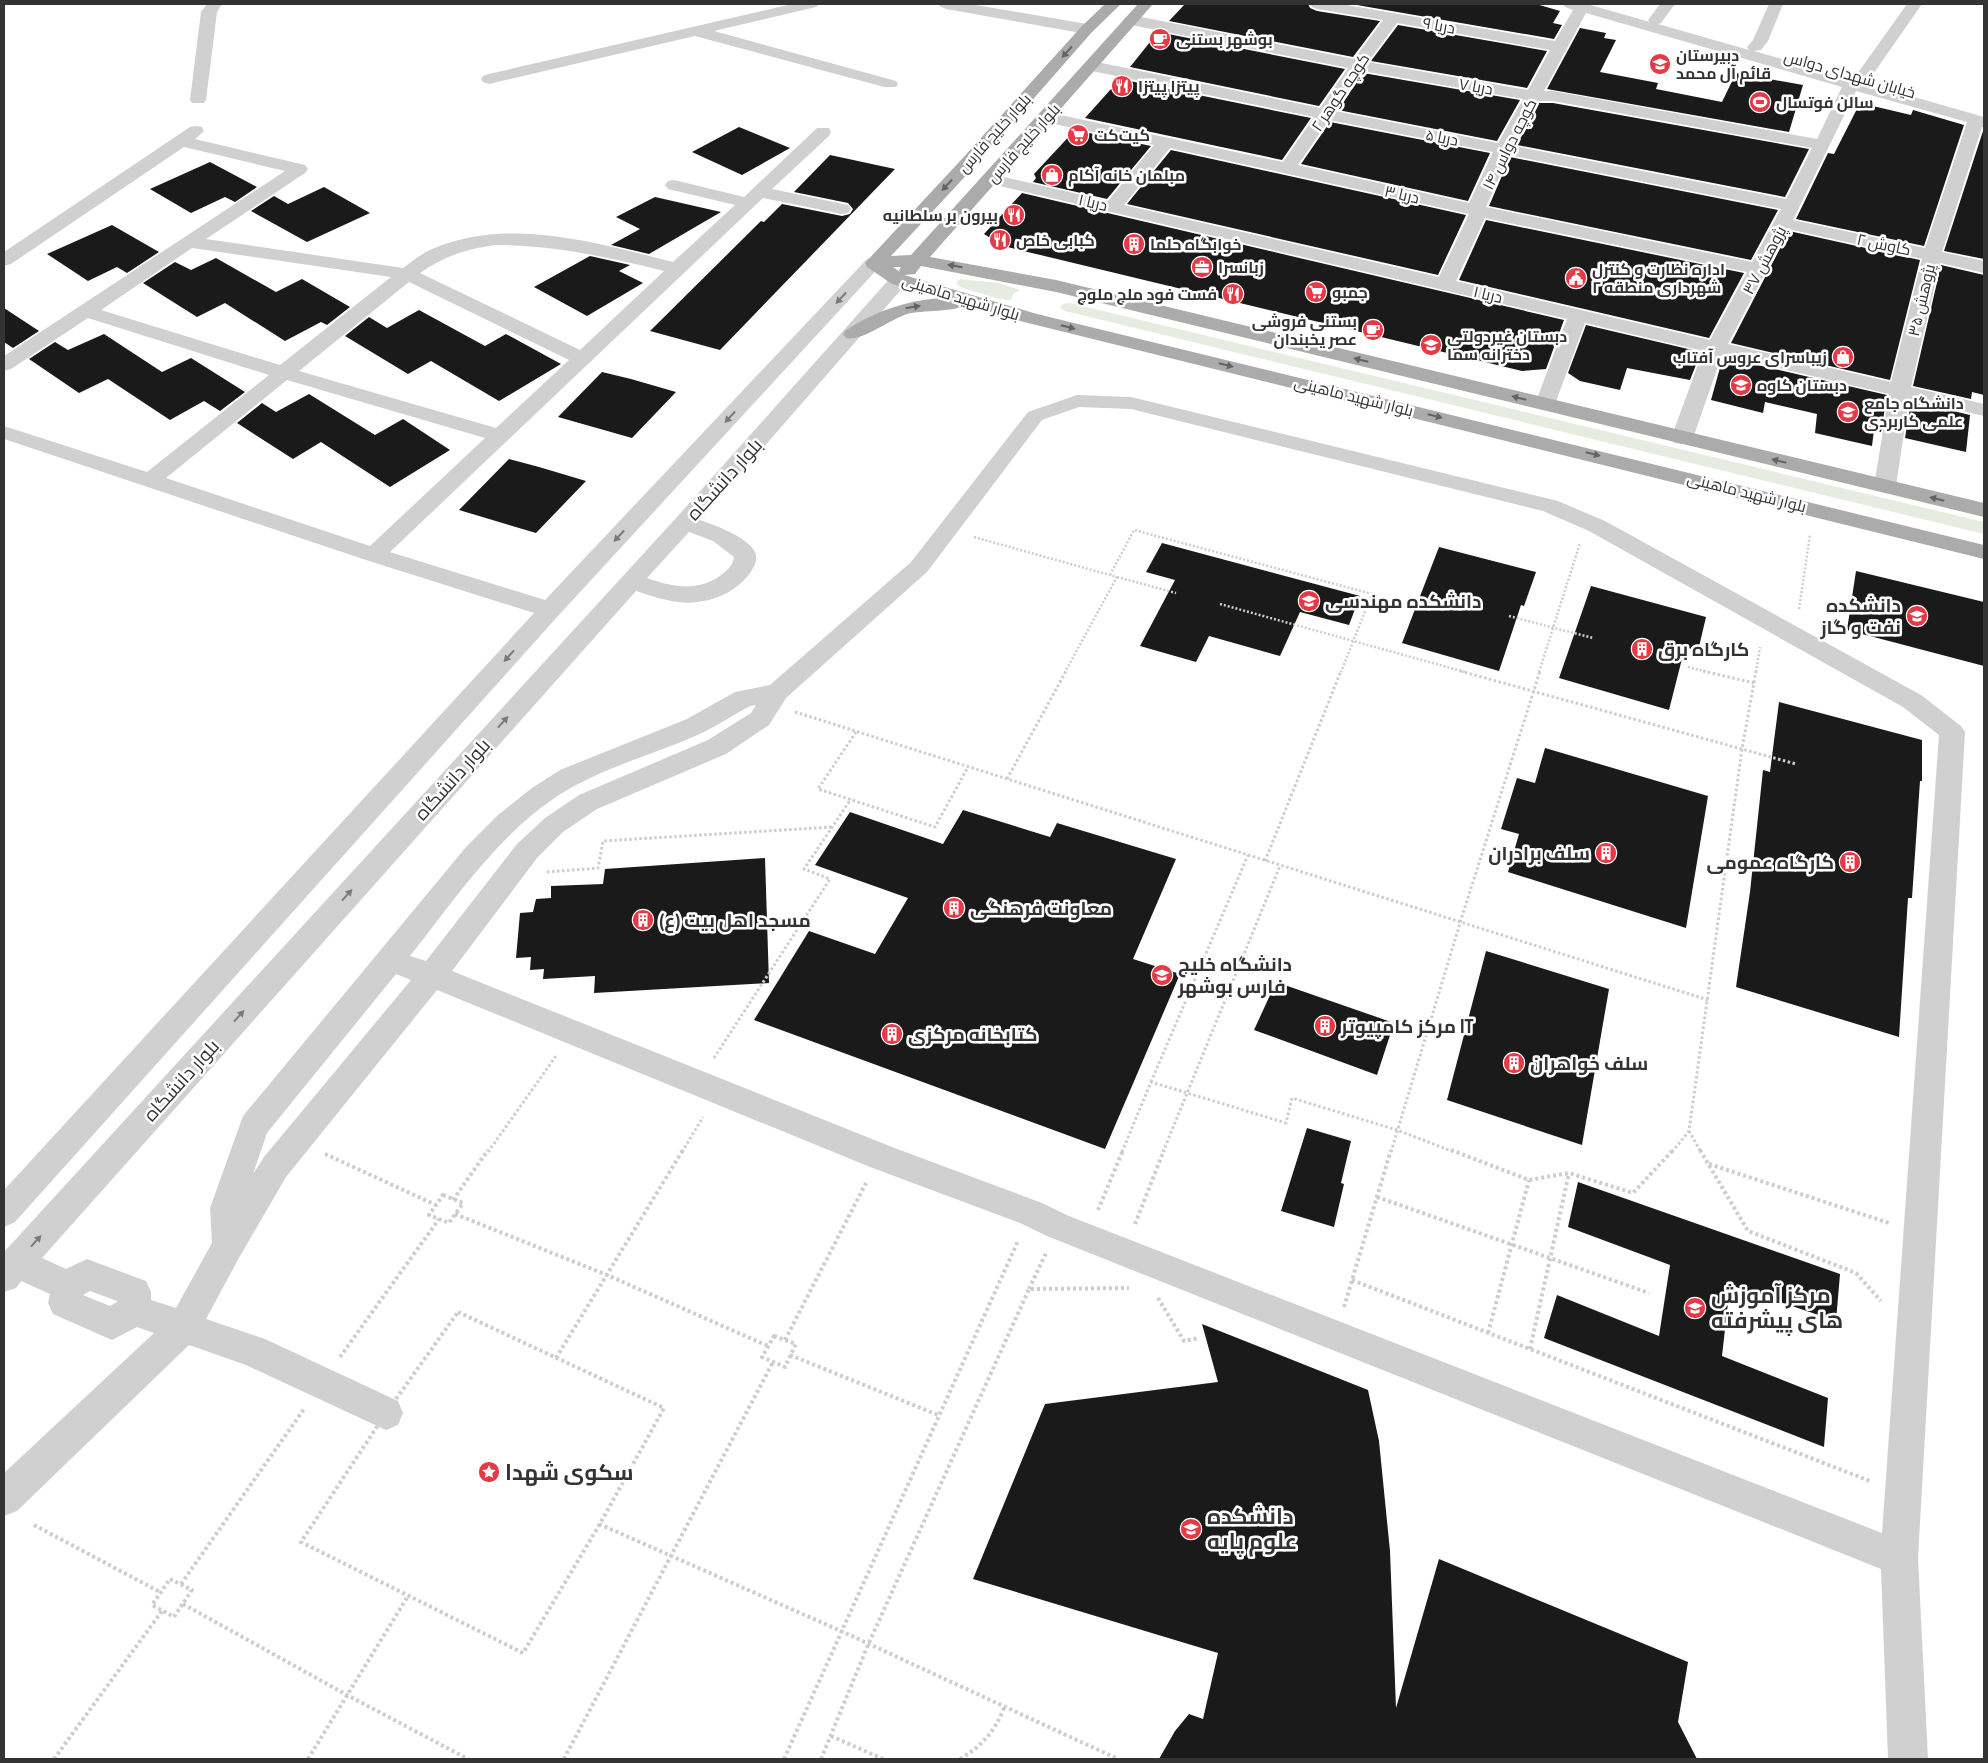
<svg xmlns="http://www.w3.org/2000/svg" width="1988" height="1763" viewBox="0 0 1988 1763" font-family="'PT Sans Narrow',Cairo,sans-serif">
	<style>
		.green { fill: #e6ecdf }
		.building { fill: #1a1a1a }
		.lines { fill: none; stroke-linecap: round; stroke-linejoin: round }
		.path-far2 { stroke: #cdcdcd; stroke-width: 2.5; stroke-dasharray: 2 2; stroke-linecap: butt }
		.path-far1 { stroke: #cdcdcd; stroke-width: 3; stroke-dasharray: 2.5 2.5; stroke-linecap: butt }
		.path { stroke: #cdcdcd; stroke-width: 4; stroke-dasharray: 3 3; stroke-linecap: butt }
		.minor { fill: #d0d0d0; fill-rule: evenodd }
		.major { fill: #ababab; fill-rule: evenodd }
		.oneway { fill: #636363 }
		.oneway2 { fill: #7a7a7a }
		.labels { text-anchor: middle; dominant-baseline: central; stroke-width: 5; stroke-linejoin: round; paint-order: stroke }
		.far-street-label { font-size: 16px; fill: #333; stroke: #fff }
		.far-poi-label { font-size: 16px; font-weight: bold; fill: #333; stroke: #fff; text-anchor: start }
		.street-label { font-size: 19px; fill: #333; stroke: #fff }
		.poi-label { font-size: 19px; font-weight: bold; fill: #333; stroke: #fff; text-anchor: start }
		.near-poi-label { font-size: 22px; font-weight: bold; fill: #333; stroke: #fff; text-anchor: start }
	</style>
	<rect width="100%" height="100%" fill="#fff"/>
	<path class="green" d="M961,279L998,283L1020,290L1013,294L1011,300L999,299L960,287L956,282Z
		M1070,303L1984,522V534L1065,311L1060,308L1063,304Z"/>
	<path class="building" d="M1185,4H1308L1310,8L1317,11L1380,21L1353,57L1169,21Z
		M1351,4H1536L1560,11L1553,23L1562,25L1554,39Z
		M1398,25L1547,51L1527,88L1371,61Z
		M1580,28L1606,33L1604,38L1616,40L1600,72L1658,83L1656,89L1722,102L1736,73L1803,85L1789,132L1547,89Z
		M1158,32L1345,69L1319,106L1130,67Z
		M1363,73L1520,100L1497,141L1338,110Z
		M1120,79L1311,118L1282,160L1085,118Z
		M1539,103H1553L1809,149L1785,197L1517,145Z
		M1860,103L1911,115L1913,110L1964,125L1924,246L1796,219L1828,153L1834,154Z
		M1330,122L1490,153L1468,201L1301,164Z
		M739,127L790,148L742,175L692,152Z
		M1075,130L1151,146L1107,199L1033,182L1036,178L1034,174Z
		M1983,131H1984V259L1944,251Z
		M1171,150L1466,215L1438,275L1127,204Z
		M830,155L895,169L720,350L650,331L761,221L764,222L782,204L842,216L850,214L853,209L848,203L794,192Z
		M1510,157L1778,210L1751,260L1489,206Z
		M210,162L257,187L235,202L225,197L191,213L150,189Z
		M324,187L370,213L307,242L251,211L274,196L288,204Z
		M1022,193L1564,320L1546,369L1522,371L1003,246L984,234Z
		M655,197L721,212L649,254L611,245L640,229L616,217Z
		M1486,220L1744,273L1709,338L1459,280Z
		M112,225L159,252L127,273L117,267L88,281L47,254Z
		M1789,231L1920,260L1890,380L1731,343Z
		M590,256L630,265L619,271L643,283L587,316L534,287Z
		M216,258L276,292L302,279L350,307L327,325L321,322L285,341L225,303L197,317L143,283L175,262L191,270Z
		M1941,265L1984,275V395L1972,392L1971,399L1913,386Z
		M4,308L39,331L13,348L4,342Z
		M419,310L485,346L506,334L561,364L499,401L431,361L408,374L345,336L369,317L387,328Z
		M1586,325L1701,352L1690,380L1627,368L1620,390L1580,381L1568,373Z
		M104,334L162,372L191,358L245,392L220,411L204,401L170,420L108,379L79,393L29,359L55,342L68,350Z
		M1723,357L1887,395L1881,432L1874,430L1872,446L1815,433L1817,414L1765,402L1763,413L1711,400Z
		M602,372L631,379L676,392L632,438L558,417Z
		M309,394L375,435L403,419L450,450L390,487L321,442L293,459L237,423L262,403L276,412Z
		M1911,401L1970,415L1966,452L1905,438Z
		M509,459L539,467L586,481L536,533L459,510Z
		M1162,543L1360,596L1349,625L1300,612L1280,656L1209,636L1196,662L1140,646L1175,580L1146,572Z
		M1439,547L1536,572L1524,606L1521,605L1499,671L1402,643Z
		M1856,571L1984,602V666L1847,630Z
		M1591,586L1706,617L1698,651L1685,647L1669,710L1559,678Z
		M1779,702L1922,740V781H1920L1912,898H1908L1899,1037L1736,987L1750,892L1763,770L1770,772Z
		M1545,748L1708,796L1686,928L1508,872L1519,834L1501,829L1517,778L1535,783Z
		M963,810L1050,837L1057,823L1176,859L1133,959L1180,974L1105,1149L754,1020L809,931L875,954L908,898L815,865L850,812L943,844Z
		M765,858L769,983L594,993L595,976L543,979L544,969L530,970L531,957L516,958L520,913L533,912L536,899L551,898V886L603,884L605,869Z
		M1486,951L1609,989L1582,1145L1447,1100Z
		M1276,982L1394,1023L1377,1075L1254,1030Z
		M1307,1128L1351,1141L1341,1183L1344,1184L1334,1227L1281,1211Z
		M1578,1182L1840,1274L1836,1321L1730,1285L1722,1356L1828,1398L1824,1447L1544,1338L1557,1295L1659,1336L1670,1265L1568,1227Z
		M1202,1324L1368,1390L1379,1441L1390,1551L1396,1708L1439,1559L1688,1662L1678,1722L1697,1759H1159L1175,1731L1189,1714L1203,1719L1218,1653L973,1579L1045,1404L1218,1382Z"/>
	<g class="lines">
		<path class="path-far2" d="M974,537L1117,577L1065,672
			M1110,575L1134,530L1372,594L1341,672
			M1117,577L1176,593
			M1220,604L1465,672
			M1799,609L1810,535
			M1509,616L1593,638
			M1688,667L1708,672
			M1539,672L1580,543
			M1756,672L1760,647"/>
		<path class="path-far1" d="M1460,671L1796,764
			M1703,671L1754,683
			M795,712L1708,1000
			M856,732L818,789L935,827L968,767
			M1007,779L1066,671
			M1265,861L1341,671
			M547,872L598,868L603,841L832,827
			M714,1058L830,879L804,869L851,799
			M1151,1082L1248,855
			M1689,1131L1701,1152
			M488,1152L556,1056
			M682,1152L703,1117
			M1122,1152L1151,1082L1286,1123L1292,1098L1397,1130L1454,1152
			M1163,1152L1280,866
			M1391,1152L1460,923L1540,671
			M1672,1152L1689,1131L1742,749L1756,671"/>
		<path class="path" d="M1451,1150L1529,1180L1569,1173L1633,1193L1673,1150
			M1700,1150L1748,1231L1856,1273L1881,1301
			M325,1154L436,1205
			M1709,1164L1889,1223
			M443,1195L463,1203L449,1223L429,1215Z
			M1377,1197L1649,1293
			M453,1200L488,1150
			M1098,1210L1123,1150
			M455,1214L607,1275L768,1346
			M1135,1224L1164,1150
			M1352,1280L1870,1481
			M1029,1289L1046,1253
			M1158,1298L1184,1341L1199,1338
			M1344,1307L1391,1150
			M458,1312L664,1408L601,1522L523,1653L301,1542L386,1413Z
			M1488,1333L1529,1180
			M774,1336L796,1344L785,1367L762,1357Z
			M785,1340L866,1183
			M1530,1349L1569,1173
			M790,1355L938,1415
			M340,1357L439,1219
			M556,1358L683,1150
			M599,1524L841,1631L1118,1759
			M34,1525L160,1592
			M170,1579L192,1590L174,1617L152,1605Z
			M181,1584L304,1409
			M183,1604L347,1695L468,1759
			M831,1736L883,1759
			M54,1759L162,1611
			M308,1759L408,1596
			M564,1759L773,1362
			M784,1759L1018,1241
			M821,1759L868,1645L1029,1289L1129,1288
			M960,1759C981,1747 995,1731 1004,1708"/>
		<path class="minor" d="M207,4H222L217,12L206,100L204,103H192L190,100L201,12Z
			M792,4H819L816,7L714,31L896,81L898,84L896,87H884L695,36L489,84L483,82L481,79L483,76L489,74Z
			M938,4H970L1087,24L1092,26L1095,29L1092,32L1087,34L946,9L941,7Z
			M1310,4H1341L1555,41L1573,10L1565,7L1563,4H1587L1650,22L1648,20L1660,4H1675L1661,23L1658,24L1749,50L1747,47L1753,40L1769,4H1783L1768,41L1761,50L1754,51L1984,117V127H1982L1942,252L1984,261V273L1940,263L1911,387L1984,404V416L1909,399L1896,486L1893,491L1885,493L1877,491L1874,486L1889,394L1722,355L1693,438L1690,443L1682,444L1674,443L1671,438L1703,351L1585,323L1555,404L1552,408L1545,410L1538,408L1535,404L1567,319L991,184L985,183L982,179L985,175L991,174L1108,201L1154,145L1040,121L1038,117L1040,113L1046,112L1283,162L1314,117L1092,71L1086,69L1084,66L1086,63L1092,61L1320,108L1348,68L1131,25L1126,23L1123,20L1126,17L1131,15L1354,59L1383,20L1317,9L1312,7ZM1586,13L1842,87L1817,139L1553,91H1544ZM1397,23L1550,50L1528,90L1368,62ZM1362,71L1523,99L1498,143L1335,111ZM1856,91L1967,122L1925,248L1793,220ZM1538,101H1553L1812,148L1786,199L1514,146ZM1329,120L1493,152L1469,203L1298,165ZM1170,148L1469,214L1439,277L1124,205ZM1509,155L1781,209L1752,262L1486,207ZM1485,218L1747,272L1710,340L1456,281ZM1788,229L1922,259L1891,382L1728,344Z
			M1907,4H1922L1869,80H1857L1855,77Z
			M196,126L202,127L204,131L195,139L305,165L308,169L305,173L206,239L403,268C413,261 422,253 432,249C510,216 596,243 673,262L735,205L668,189L665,185L668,181L674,180L744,197L817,128H829L831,132L829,136L772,189L848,205L851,209L848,213L842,214L763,198L390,552L545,600L867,259L874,257L881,259L883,263L558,616L15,1222L4,1227V1190L534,613L366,560L4,439V426L147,472L269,375L88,318L11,369L4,371V356L285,171L184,147L11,264L4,266V252L190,127ZM495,245C553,245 608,257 664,271L580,350L420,273C444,256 467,249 495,245ZM192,248L391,277L280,365L101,310ZM409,282L569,360L496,428L299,371ZM287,380L485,438L370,546L166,478Z
			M899,274L906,276L909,280L906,284L700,520C714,525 748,537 755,552C758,559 755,565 752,570C740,589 718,600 697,602C676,605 655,597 636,591L42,1258L66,1269L87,1259L146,1281L151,1292V1300L176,1308L212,1243L210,1208L243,1116L466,847L498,815L532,788L560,770L687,719L735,692L770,685L911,562L1028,412L1077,395L1131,397L1558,501L1605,521L1921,695L1961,726L1965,732L1918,1558L1928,1759H1888L1881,1569L1047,1236L1020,1223L870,1167L437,990L286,1177L240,1256L206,1319L265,1339L398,1401L403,1413L398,1425L386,1430L246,1365L189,1345L17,1511L4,1516V1473L154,1333L137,1327L112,1340L53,1314L48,1303L50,1294L21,1281L16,1288L4,1292V1252L677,517L892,276ZM1079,407L1131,409L1543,511L1589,531L1903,707L1939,735L1882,1533L1069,1216L1042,1203L892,1147L452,971L537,858L563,832L597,809L726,754L769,725L786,698L927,572L1042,420ZM689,532L713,541L734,557C733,566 727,570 720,576C697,592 672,587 647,578ZM756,705L751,713L708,740L579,795L545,818L517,844L426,961L410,956C459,894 507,821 578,784C618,763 663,751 704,732C720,724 735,714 750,706ZM396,974L411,980L264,1157L253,1174L267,1133ZM90,1291L117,1301V1302L110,1306L83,1295Z"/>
		<path class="major" d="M1105,4H1121L1092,32L973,168L891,256L911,255L1138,4H1153L930,257L1056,280L1984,503V517L1056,292L921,266L915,274L904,275L1037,314L1984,545V559L1024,322L965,305C957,312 921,310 907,314C889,320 861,342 846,338L843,334L846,330C876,311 905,301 940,298L892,284L867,267L865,263L961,160L1082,26ZM893,267H901L899,270L900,272Z"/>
	</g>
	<defs><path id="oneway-solid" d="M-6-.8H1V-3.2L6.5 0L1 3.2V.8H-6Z" transform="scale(1.25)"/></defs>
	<g class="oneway">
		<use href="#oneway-solid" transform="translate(1067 52) rotate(132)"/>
		<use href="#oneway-solid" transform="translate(947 185) rotate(133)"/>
		<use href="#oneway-solid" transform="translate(955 266) rotate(-170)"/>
		<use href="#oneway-solid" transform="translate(913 307) rotate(-9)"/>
		<use href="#oneway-solid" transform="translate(1068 327) rotate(14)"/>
		<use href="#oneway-solid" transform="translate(1361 360) rotate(-166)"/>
		<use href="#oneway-solid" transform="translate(1226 365) rotate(14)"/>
		<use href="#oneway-solid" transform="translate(1519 398) rotate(-166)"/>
		<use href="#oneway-solid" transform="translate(1435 416) rotate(14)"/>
		<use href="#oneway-solid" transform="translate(1593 454) rotate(14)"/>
		<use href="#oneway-solid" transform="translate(1779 461) rotate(-166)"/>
		<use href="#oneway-solid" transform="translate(1937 499) rotate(-166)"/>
	</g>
	<g class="oneway2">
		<use href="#oneway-solid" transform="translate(841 298) rotate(133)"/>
		<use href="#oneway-solid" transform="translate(730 417) rotate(133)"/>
		<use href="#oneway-solid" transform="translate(619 536) rotate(133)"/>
		<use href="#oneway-solid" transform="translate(509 656) rotate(132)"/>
		<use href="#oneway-solid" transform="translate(503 722) rotate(-48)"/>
		<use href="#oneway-solid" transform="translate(347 895) rotate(-48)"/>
		<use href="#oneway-solid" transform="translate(239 1016) rotate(-48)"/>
		<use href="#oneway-solid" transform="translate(36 1241) rotate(-48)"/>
	</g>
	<defs>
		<g id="cafe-disc" transform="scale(1.125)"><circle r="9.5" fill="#e63946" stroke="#fff"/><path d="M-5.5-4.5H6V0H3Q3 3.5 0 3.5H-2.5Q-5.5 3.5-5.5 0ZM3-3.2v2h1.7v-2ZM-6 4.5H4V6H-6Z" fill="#fff"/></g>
		<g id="school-disc" transform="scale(1.125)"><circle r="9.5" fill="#e63946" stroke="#fff"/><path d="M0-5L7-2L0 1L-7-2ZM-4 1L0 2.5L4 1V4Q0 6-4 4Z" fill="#fff"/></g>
		<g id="restaurant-disc" transform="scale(1.125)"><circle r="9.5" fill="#e63946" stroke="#fff"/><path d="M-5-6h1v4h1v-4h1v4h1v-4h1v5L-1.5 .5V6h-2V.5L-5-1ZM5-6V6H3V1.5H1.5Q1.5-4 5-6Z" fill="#fff"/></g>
		<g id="stadium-disc" transform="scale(1.125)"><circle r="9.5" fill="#e63946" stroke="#fff"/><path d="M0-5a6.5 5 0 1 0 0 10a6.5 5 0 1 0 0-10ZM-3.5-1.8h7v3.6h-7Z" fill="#fff"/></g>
		<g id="supermarket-disc" transform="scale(1.125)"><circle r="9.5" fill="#e63946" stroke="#fff"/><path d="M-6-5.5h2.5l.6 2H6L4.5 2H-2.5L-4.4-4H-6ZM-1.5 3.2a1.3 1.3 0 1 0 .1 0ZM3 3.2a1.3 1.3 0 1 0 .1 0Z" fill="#fff"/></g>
		<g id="shop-disc" transform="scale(1.125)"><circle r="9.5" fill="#e63946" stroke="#fff"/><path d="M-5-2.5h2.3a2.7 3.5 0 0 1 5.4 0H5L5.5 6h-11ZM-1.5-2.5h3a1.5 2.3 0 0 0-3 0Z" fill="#fff"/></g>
		<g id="building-disc" transform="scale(1.125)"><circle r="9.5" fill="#e63946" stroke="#fff"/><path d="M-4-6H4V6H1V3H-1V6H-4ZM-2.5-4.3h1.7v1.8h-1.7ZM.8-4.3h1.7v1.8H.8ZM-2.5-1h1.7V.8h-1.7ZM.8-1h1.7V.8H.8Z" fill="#fff"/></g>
		<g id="office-disc" transform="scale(1.125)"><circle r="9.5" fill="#e63946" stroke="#fff"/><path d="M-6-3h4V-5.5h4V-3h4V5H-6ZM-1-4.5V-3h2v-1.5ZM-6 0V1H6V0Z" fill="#fff"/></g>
		<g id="civic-disc" transform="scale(1.125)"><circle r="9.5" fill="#e63946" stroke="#fff"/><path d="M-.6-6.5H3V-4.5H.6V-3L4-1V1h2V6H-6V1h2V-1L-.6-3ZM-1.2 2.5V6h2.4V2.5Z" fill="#fff"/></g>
		<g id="university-disc" transform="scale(1.125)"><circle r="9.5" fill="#e63946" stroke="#fff"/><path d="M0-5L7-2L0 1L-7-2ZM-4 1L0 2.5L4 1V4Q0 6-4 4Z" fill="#fff"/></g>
		<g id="sight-disc" transform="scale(1.125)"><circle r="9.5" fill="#e63946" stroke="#fff"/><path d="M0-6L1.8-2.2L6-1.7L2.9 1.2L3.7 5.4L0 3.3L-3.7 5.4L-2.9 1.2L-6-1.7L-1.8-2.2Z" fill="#fff"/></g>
	</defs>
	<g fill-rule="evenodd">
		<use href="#cafe-disc" x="1160" y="39"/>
		<use href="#school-disc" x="1660" y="64"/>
		<use href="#restaurant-disc" x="1122" y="86"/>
		<use href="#stadium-disc" x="1760" y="102"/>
		<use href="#supermarket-disc" x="1078" y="135"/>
		<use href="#shop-disc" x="1052" y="175"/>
		<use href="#restaurant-disc" x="1014" y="215"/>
		<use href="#restaurant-disc" x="1000" y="240"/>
		<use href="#building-disc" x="1134" y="244"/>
		<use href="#office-disc" x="1202" y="267"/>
		<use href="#civic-disc" x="1576" y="278"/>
		<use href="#supermarket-disc" x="1316" y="292"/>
		<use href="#restaurant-disc" x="1233" y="294"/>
		<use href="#cafe-disc" x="1373" y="330"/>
		<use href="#school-disc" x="1431" y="345"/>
		<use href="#shop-disc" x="1843" y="357"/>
		<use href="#school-disc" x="1741" y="385"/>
		<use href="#university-disc" x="1848" y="412"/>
		<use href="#university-disc" x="1309" y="601"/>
		<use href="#university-disc" x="1917" y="616"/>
		<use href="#building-disc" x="1642" y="649"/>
		<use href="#building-disc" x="1606" y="853"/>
		<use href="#building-disc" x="1850" y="862"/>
		<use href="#building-disc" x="954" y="908"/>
		<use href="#building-disc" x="643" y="920"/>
		<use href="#university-disc" x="1162" y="975"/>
		<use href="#building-disc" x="1325" y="1026"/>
		<use href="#building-disc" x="892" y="1034"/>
		<use href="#building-disc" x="1514" y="1063"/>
		<use href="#university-disc" x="1695" y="1308"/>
		<use href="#sight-disc" x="489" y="1472"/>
		<use href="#university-disc" x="1191" y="1529"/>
	</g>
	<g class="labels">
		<g class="far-street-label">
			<text transform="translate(1439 25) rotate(10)">دریا ۹</text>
			<text transform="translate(1850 74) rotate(16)">خیابان شهدای دواس</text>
			<text transform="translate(1476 86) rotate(10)">دریا ۷</text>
			<text transform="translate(1340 92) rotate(-56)">کوچه گوهر ۲</text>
			<text transform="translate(994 133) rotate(-48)">بلوار خلیج ‌فارس</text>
			<text transform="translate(1442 137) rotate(11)">دریا ۵</text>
			<text transform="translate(1023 143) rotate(-48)">بلوار خلیج‌ فارس</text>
			<text transform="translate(1509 144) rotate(-63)">کوچه دواس ۱۴</text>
			<text transform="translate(1402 194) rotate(13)">دریا ۳</text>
			<text transform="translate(1093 202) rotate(13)">دریا ۱</text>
			<text transform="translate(1884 244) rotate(12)">کاوش ۲</text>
			<text transform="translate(1764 260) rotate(-62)">پژوهش ۳۷</text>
			<text transform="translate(1488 294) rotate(13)">دریا ۱</text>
			<text transform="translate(961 297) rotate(17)">بلوار شهید ماهینی</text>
			<text transform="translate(1921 300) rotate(-77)">پژوهش ۳۵</text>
			<text transform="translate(1354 396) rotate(14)">بلوار شهید ماهینی</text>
			<text transform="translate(1747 492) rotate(14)">بلوار شهید ماهینی</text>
		</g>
		<g class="far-poi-label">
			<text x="1176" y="39">بوشهر بستنی</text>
			<text x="1676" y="55">دبیرستان<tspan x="1676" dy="18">قائم آل محمد</tspan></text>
			<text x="1138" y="86">پیتزا پیتزا</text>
			<text x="1776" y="102">سالن فوتسال</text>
			<text x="1094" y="135">کیت‌کت</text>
			<text x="1068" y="175">مبلمان خانه آکام</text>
			<text x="998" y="215" text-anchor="end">بیرون بر سلطانیه</text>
			<text x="1016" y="240">کبابی خاص</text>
			<text x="1150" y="244">خوابگاه حلما</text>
			<text x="1218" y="267">زبانسرا</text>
			<text x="1592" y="269">اداره‌ نظارت و کنترل<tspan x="1592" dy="18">شهرداری منطقه ۲</tspan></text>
			<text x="1332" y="292">جمبو</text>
			<text x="1217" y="294" text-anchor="end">فست فود ملچ ملوچ</text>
			<text x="1357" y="321" text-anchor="end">بستنی فروشی<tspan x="1357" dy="18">عصر یخبندان</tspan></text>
			<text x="1447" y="336">دبستان غیردولتی<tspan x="1447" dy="18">دخترانه سما</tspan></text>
			<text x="1827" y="357" text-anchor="end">زیباسرای عروس آفتاب</text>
			<text x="1757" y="385">دبستان کاوه</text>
			<text x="1864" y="403">دانشگاه جامع<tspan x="1864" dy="18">علمی کاربردی</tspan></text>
		</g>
		<g class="street-label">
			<text transform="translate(724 479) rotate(-48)">بلوار دانشگاه</text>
			<text transform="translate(452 779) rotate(-48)">بلوار دانشگاه</text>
			<text transform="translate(181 1080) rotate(-48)">بلوار دانشگاه</text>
		</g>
		<g class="poi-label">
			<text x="1325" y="601">دانشکده مهندسی</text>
			<text x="1901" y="605" text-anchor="end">دانشکده<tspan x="1901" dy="22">نفت و گاز</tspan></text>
			<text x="1658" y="649">کارگاه برق</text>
			<text x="1590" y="853" text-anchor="end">سلف برادران</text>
			<text x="1834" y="862" text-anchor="end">کارگاه عمومی</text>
			<text x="970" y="908">معاونت فرهنگی</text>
			<text x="659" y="920">مسجد اهل بیت (ع)</text>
			<text x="1178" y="964">دانشگاه خلیج<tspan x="1178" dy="22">فارس بوشهر</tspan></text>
			<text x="1341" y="1026">مرکز کامپیوتر IT</text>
			<text x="908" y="1034">کتابخانه مرکزی</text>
			<text x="1530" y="1063">سلف خواهران</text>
		</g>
		<g class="near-poi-label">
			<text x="1711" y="1295">مرکز آموزش<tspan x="1711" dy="25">های پیشرفته</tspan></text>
			<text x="505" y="1472">سکوی شهدا</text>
			<text x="1207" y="1516">دانشکده<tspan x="1207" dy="25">علوم پایه</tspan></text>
		</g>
	</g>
	<rect width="1988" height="1763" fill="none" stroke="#333333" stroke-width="10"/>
</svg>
